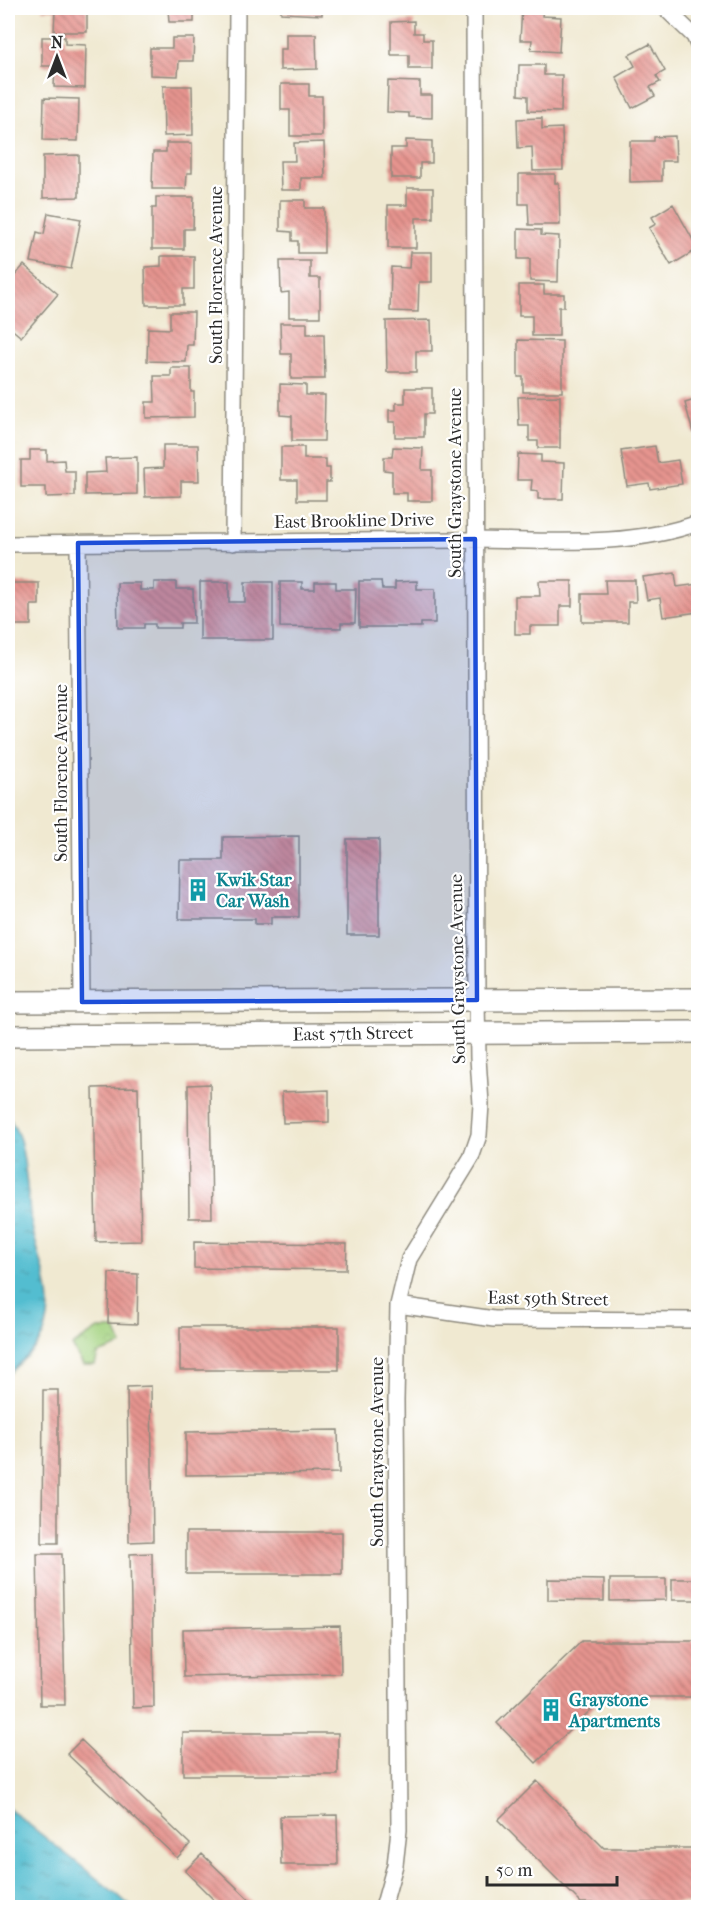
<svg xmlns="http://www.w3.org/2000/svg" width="706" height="1915" viewBox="0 0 706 1915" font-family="'IM FELL French Canon',serif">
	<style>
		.park { fill: url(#park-crowns); stroke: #687f56; stroke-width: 1.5 }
		.water { fill: url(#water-ripples); stroke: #3f747e; stroke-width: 1.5 }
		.building { fill: url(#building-back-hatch) }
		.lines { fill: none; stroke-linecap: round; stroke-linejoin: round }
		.minor-casing { stroke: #8e8a7e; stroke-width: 18 }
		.secondary-casing { stroke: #8e8a7e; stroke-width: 24 }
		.minor { stroke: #fff; stroke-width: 15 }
		.secondary { stroke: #fff; stroke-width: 21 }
		.marked { fill: #1d4ed8; fill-opacity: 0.2; stroke: #1d4ed8; stroke-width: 4.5; stroke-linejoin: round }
		.labels { text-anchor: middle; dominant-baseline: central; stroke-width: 4.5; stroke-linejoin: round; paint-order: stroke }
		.street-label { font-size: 18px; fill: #2b2b2b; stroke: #fff }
		.culture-label { font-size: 18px; font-weight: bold; fill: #0d838f; stroke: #fff; text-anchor: start }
	</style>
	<defs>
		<pattern id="park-crowns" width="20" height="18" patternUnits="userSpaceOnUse" patternTransform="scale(1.5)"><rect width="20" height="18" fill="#a4d381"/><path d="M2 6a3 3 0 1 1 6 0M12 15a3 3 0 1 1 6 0" fill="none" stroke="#8db570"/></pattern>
		<pattern id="water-ripples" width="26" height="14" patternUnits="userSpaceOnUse" patternTransform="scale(1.5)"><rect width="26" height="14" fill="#53bdd0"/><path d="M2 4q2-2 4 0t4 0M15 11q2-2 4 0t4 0" fill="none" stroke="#459aa9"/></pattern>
		<pattern id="building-back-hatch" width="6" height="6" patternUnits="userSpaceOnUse" patternTransform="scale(1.5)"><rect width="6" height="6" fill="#e6948f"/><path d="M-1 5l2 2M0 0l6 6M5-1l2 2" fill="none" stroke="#bb7975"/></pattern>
	</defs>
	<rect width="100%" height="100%" fill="#fff"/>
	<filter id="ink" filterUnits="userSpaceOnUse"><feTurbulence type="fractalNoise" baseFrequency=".0167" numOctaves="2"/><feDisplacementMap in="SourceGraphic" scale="12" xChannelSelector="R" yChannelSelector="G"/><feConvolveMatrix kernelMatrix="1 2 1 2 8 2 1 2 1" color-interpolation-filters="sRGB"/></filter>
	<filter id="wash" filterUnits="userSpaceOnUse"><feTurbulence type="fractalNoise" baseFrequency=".008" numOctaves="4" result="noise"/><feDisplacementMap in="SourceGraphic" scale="24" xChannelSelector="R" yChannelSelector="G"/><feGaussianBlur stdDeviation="1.35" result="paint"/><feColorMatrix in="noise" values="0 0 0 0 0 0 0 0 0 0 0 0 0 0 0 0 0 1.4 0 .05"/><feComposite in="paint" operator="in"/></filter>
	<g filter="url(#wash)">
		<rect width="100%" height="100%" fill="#f0e9d1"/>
		<path class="park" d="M98,1329H115L122,1345L98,1354L95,1365H83L72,1346Z"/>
		<path class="water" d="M8,1115C12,1122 17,1131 20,1140C27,1168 27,1198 32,1226C38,1259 57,1296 45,1330C39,1349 20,1361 8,1375Z
			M8,1808L119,1896L131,1907H8Z"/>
		<g id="blocks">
			<path class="building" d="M42,8H87V32H54L55,10H42Z
				M168,8H194V22H169Z
				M281,8H322V15L281,13Z
				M522,8H543L542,16L561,17L559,52L531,50L532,40H520Z
				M414,21V33H423V40H432V69H409V55H391V22Z
				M286,34H316L317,69L280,70V49H286Z
				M42,37H65V44L86,45L85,88L54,87L55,66H42Z
				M172,38H194L193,61H179L178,76L150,75V48H172Z
				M650,44L665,71L656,76L660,82L650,87L655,96L632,108L616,77L635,66L629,55Z
				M519,65H544V75H562L561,112L528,111V96L518,95Z
				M388,81L420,82V95H432V118L409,117V113L387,112Z
				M281,84H309V96H322V136H290V110H281Z
				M163,86H192L193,135L164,136Z
				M44,98L79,99L78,141L43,140Z
				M542,118V129L562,128L563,170L533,171L532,147L518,148L517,119Z
				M675,136L676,161H662V181L630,182V141H654V137Z
				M406,140L432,141V163H420V178H391V148H406Z
				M324,142L325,178H301V190H281L280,161H295L294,143Z
				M166,143H192V173H187L186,189H152L153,152H166Z
				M79,155V197L43,198V156Z
				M519,174H555V183H559L560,225H529L528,204H519Z
				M407,188H433V218H416V248H388V205H407Z
				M156,197H194L193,229H184V249H152V208H156Z
				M280,200H305V208H324V253H298V241H292V232L280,231Z
				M673,204L698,249L671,265L649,228L656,224L652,217Z
				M48,213L81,219L71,269L31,262L37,232L44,234Z
				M518,229L541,230V235L559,236L558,282L530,281V259H518Z
				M410,252H432V282H419L418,312L390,311L391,267L409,268Z
				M161,256H194V289H183V305H146L145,267L161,266Z
				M280,261H310V278H320V317H289V292L281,293Z
				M24,265L58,294L21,337L8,326V304L12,298L8,294V284Z
				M519,285H544V294H564V307H559V336H532V316H519Z
				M170,312H194L193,345H187L186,362L147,361L148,328L170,329Z
				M431,320L432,351H416V372H387L386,321Z
				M280,323H307V334H324L325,379H291V354H281Z
				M518,340L562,341V392H523V377H518Z
				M171,368H191V392H194V417L146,418V402H155L154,376H171Z
				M280,384L306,385V395H325L324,441H292V416L280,415Z
				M405,388H432V414H424V437H395V422H389V410H396V403H405Z
				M560,396V448H538V441H529V426H519L518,397Z
				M698,399V432L693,433L685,403Z
				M163,445H198L199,481H181V496L145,497L144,469L163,468Z
				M655,446L658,463L678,460L682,484L650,489L649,483L627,486L621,451Z
				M281,447H304V459H326V468H330V482H326V500H297V480H281Z
				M393,447L423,448L422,470H432V501H407V493H392V471L384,470V457H392Z
				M30,450H47V461L64,460L65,471H75V496L46,497V487H21V460H30Z
				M518,454L541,455V462L564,463L563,499H538V491L531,490L532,480H517Z
				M137,457V494L85,495V473L106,472L105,458Z
				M8,463H12V497H8Z
				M675,573L677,587L698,584V612L663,617L660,598L647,600L643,577Z
				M605,580H635L636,602H628V622H582V594H606Z
				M359,581H381L382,589H395V582L417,581V589H435V623H421V627H359Z
				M539,581H572V606H560V626H530V634H515V596H540Z
				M154,582H176V589H193L194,623H180V628H155V624H144V628H118L117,583H140V590H154Z
				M200,582H229V602H245V582H273V640H200Z
				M280,582H302V589H315V582H336V589H356L355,623H341V628L280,627Z
				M10,583H39V605H31V625H8V597H10Z
				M299,836V917H271V924H255V919H179L180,860H223V837Z
				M347,839H379V935H347Z
				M210,1084L212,1218H189L188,1085Z
				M138,1087L141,1241L96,1242L93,1088Z
				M329,1090V1122L283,1123L282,1092Z
				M194,1242L347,1244L346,1270L194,1268Z
				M109,1273L138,1274L137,1324L108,1323Z
				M180,1327H339V1370H180Z
				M151,1386L153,1541L129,1542L127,1387Z
				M43,1390H58V1543H42Z
				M338,1430L339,1473L186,1475V1432Z
				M186,1532H342V1574H186Z
				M152,1553L154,1707L133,1708L130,1554Z
				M37,1554H62L65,1705H40Z
				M548,1579L604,1580V1601L548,1600Z
				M610,1579H666V1600L610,1601Z
				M672,1579H698V1600H672Z
				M340,1626L341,1674L184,1677L183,1629Z
				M582,1641H698V1697H604L536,1763L497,1723Z
				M183,1733H338V1775H183Z
				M81,1740L190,1844L177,1858L67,1754Z
				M537,1781L604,1848H698V1903H581L498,1820Z
				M337,1815L338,1865H281L280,1816Z
				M202,1854L258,1908H222L185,1871Z"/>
		</g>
	</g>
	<g filter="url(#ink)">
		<use href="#blocks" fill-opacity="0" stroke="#8e8a7e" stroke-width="1.5"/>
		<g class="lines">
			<g class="minor-casing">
				<path id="minor" d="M665,8L694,36L698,45
					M78,543L82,1002
					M233,543L237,8
					M8,544C158,543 308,542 459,540C539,539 621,550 698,523
					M398,1305L494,1319L698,1320
					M383,1908L395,1865L399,1830L396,1400L398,1305L409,1259L471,1158L479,1135L481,1104L478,1058L477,1000L474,8"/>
			</g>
			<g class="secondary-casing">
				<path id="secondary" d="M8,1002L698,999
					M8,1036L698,1032"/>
			</g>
			<use href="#minor" class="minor"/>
			<use href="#secondary" class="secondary"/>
		</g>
	</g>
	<path class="marked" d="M475,539L477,1000L82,1002L78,543Z"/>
	<defs>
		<g id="building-bare" transform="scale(1.8)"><path d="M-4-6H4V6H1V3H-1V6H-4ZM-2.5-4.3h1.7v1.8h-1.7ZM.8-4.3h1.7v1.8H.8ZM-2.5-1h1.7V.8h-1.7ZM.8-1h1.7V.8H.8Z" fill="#0f9aa8" stroke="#fff" stroke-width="2.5" paint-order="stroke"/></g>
	</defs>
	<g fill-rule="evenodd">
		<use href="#building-bare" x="198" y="890"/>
		<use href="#building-bare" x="551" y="1710"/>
	</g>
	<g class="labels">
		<g class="street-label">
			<text transform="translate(216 275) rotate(-90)">South Florence Avenue</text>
			<text transform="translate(455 483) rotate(-90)">South Graystone Avenue</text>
			<text transform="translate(354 521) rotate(-1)">East Brookline Drive</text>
			<text transform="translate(61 773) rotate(-90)">South Florence Avenue</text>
			<text transform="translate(458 969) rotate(-91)">South Graystone Avenue</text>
			<text transform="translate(353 1034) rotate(-1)">East 57th Street</text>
			<text transform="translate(548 1299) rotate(1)">East 59th Street</text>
			<text transform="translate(377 1452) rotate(-90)">South Graystone Avenue</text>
		</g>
		<g class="culture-label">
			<text x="216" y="880">Kwik Star<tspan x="216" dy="21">Car Wash</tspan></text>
			<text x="569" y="1700">Graystone<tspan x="569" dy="21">Apartments</tspan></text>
		</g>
	</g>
	<rect width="706" height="1915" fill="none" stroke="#fff" stroke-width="30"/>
	<g transform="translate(57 57)" stroke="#ffffff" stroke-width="4.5" paint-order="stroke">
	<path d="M0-4.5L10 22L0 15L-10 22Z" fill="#2b2b2b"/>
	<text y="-9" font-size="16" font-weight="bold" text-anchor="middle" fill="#2b2b2b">N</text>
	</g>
	<path d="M487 1876v9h130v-9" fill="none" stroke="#2b2b2b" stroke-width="3"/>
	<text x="496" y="1876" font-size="18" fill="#2b2b2b" stroke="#ffffff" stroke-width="4.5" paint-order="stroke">50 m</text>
</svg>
